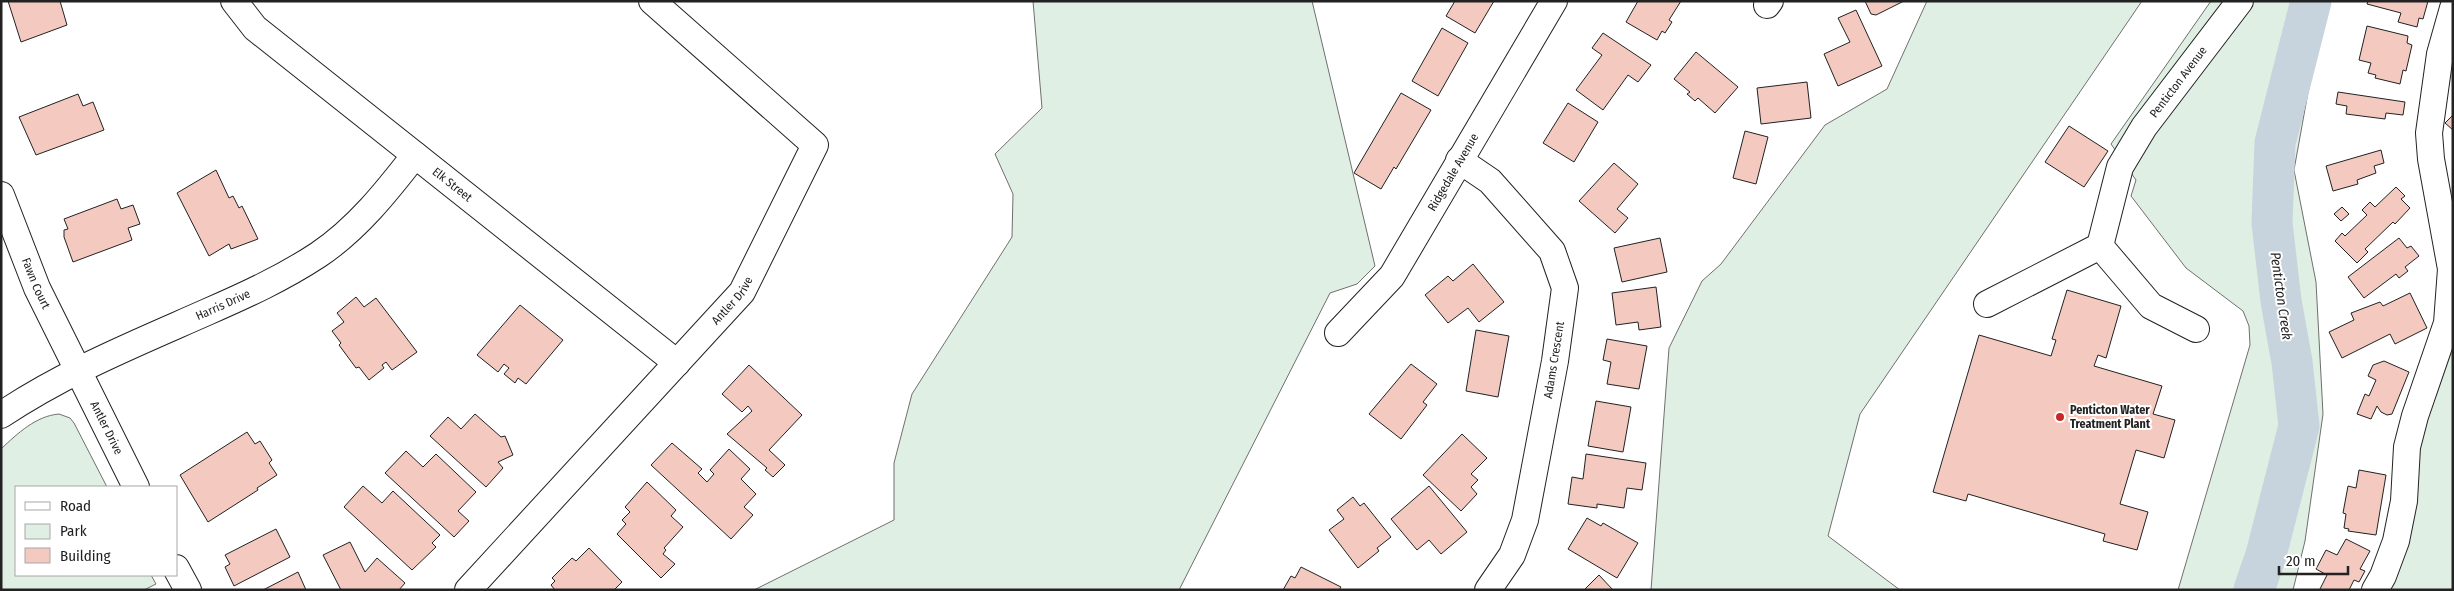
<svg xmlns="http://www.w3.org/2000/svg" width="2454" height="591" viewBox="0 0 2454 591" font-family="'Fira Sans Condensed',sans-serif">
	<style>
		.green { fill: #e0efe3; stroke: #6f6f6f }
		.lines { fill: none; stroke-linecap: round; stroke-linejoin: round }
		.river { stroke: #c7d3dd; stroke-width: 41 }
		.building { fill: #f3c9c0; stroke: #222 }
		.minor-casing { stroke: #222; stroke-width: 28 }
		.minor { stroke: #fff; stroke-width: 26 }
		.poi-dot { fill: #c62828; stroke: #fff; stroke-width: 2 }
		.labels { text-anchor: middle; dominant-baseline: central; stroke-width: 4; stroke-linejoin: round; paint-order: stroke }
		.street-label { font-size: 12px; fill: #222; stroke: #fff }
		.poi-label { font-size: 12px; font-weight: bold; fill: #222; stroke: #fff; text-anchor: start }
		.water-label { font-size: 14px; font-style: italic; fill: #222; stroke: #fff }
	</style>
	<rect width="100%" height="100%" fill="#fff"/>
	<path class="green" d="M1033,1H1312L1375,266L1357,284L1330,293L1179,590H754L894,520V463L912,394L1012,237L1013,194L995,154L1042,108Z
		M1927,1H2142L1860,414L1828,536L1900,590H1651L1669,348L1702,281L1721,264L1825,125L1887,89Z
		M2211,1H2328L2322,15L2294,170L2316,282L2323,414L2305,541L2293,590H2178L2250,345L2249,326L2243,311L2186,268L2131,196L2136,180L2111,144Z
		M2453,341V590H2389L2418,444Z
		M59,414L70,418L74,423L107,487H16V575H151L156,584L144,590H1V449C18,433 36,416 59,414Z"/>
	<g class="lines">
		<path class="river" d="M2254,590L2266,555L2299,426L2292,362L2281,301L2272,223L2275,143L2311,1"/>
	</g>
	<path class="building" d="M8,1H60L67,25L21,42Z
		M1455,1H1494L1475,33L1446,16Z
		M1638,1H1681L1669,20L1672,22L1665,33L1662,31L1657,40L1626,22Z
		M1865,1H1904L1876,15L1871,14Z
		M2368,1H2428L2423,19L2419,18L2417,27L2398,22L2401,13L2367,4Z
		M1856,10L1882,66L1838,86L1824,54L1850,42L1838,18Z
		M2367,26L2408,36L2407,43L2412,45L2406,71L2403,70L2400,84L2375,78L2376,75L2368,73L2371,63L2359,60Z
		M1442,28L1468,43L1438,96L1412,81Z
		M1603,33L1651,65L1638,82L1628,75L1603,110L1576,90L1602,55L1592,48Z
		M1696,52L1738,87L1715,113L1698,98L1695,101L1687,94L1690,92L1674,79Z
		M1807,82L1811,118L1761,124L1757,88Z
		M2338,92L2405,102L2403,115L2386,113L2385,119L2346,114L2347,106L2336,104Z
		M1401,93L1431,110L1396,169L1394,167L1381,189L1354,173Z
		M78,94L83,106L93,102L104,130L36,155L19,117Z
		M1568,103L1598,122L1574,162L1543,143Z
		M2453,115V130L2445,123Z
		M2069,126L2108,151L2084,187L2045,162Z
		M1745,131L1768,137L1756,184L1733,178Z
		M2381,150L2384,163L2374,166L2376,173L2357,180L2358,184L2333,191L2326,166Z
		M1614,163L1638,184L1617,209L1628,218L1615,233L1579,201Z
		M216,170L229,198L233,196L239,208L242,206L258,239L231,249L229,244L209,256L177,193Z
		M2396,187L2405,196L2401,199L2410,208L2395,224L2393,222L2365,249L2368,252L2357,263L2335,241L2342,233L2345,236L2367,215L2362,210L2370,202L2375,207Z
		M117,199L121,209L133,205L140,224L128,228L132,240L73,262L64,237V230L68,229L64,219Z
		M2342,207L2349,214L2341,221L2334,214Z
		M1660,238L1667,272L1622,282L1614,248Z
		M2399,238L2407,248L2411,246L2419,256L2405,267L2408,271L2399,278L2396,274L2364,298L2348,277Z
		M1473,264L1504,302L1479,322L1468,308L1448,323L1425,295L1448,276L1453,281Z
		M1656,287L1661,327L1639,330L1638,322L1616,325L1612,293Z
		M2067,290L2121,306L2106,358L2098,355L2094,366L2162,386L2153,414L2175,420L2164,458L2136,450L2120,504L2148,512L2137,550L2103,541L2105,534L1968,494L1966,501L1933,492L1979,335L2051,356L2056,340L2052,339Z
		M2410,293L2427,328L2395,344L2390,334L2342,358L2329,332L2354,320L2351,313L2380,302L2383,306Z
		M356,297L364,307L376,298L417,352L392,370L386,362L382,365L384,368L369,380L359,367L356,368L339,345L341,343L332,331L344,322L337,313Z
		M520,305L563,340L526,384L518,378L515,383L504,374L509,368L504,364L498,372L477,355Z
		M1476,330L1509,336L1498,397L1466,391Z
		M1607,339L1647,346L1639,389L1607,384L1611,362L1603,360Z
		M2384,361L2409,372L2392,414L2387,415L2381,412L2377,406L2371,419L2357,414L2365,394L2369,396L2376,380L2368,376L2373,365Z
		M1411,364L1437,384L1423,402L1427,405L1401,439L1369,414Z
		M749,365L802,415L769,450L785,465L773,477L765,470L767,468L727,434L752,411L748,406L742,412L722,394Z
		M1596,401L1631,407L1623,452L1588,446Z
		M475,414L501,437L505,436L513,455L498,462L503,468L486,487L430,436L448,417L461,429Z
		M247,432L255,444L260,441L272,460L269,463L277,475L257,488L258,490L208,522L180,475Z
		M1462,434L1487,458L1471,474L1478,480L1471,487L1477,494L1461,511L1423,475Z
		M672,443L702,469L698,473L707,482L714,474L710,470L729,449L750,469L741,479L756,494L744,507L753,515L731,539L651,465Z
		M406,451L423,467L436,454L476,492L458,511L469,521L454,537L385,473Z
		M1586,454L1646,463L1642,490L1627,488L1624,508L1597,504V508L1568,504L1572,477L1583,479Z
		M2359,470L2386,475L2376,535L2348,531L2349,529L2344,528L2346,514L2343,513L2348,486L2356,488Z
		M647,482L676,510L671,516L683,527L664,548L666,550L663,554L675,564L661,578L617,534L626,524L622,520L630,512L625,507Z
		M363,486L382,503L393,491L440,535L432,543L436,547L412,570L344,507Z
		M1429,486L1467,532L1441,554L1429,540L1417,550L1391,519Z
		M1353,497L1360,506L1364,503L1391,537L1377,548L1379,551L1358,568L1329,530L1344,519L1337,510Z
		M1587,518L1601,526L1603,523L1638,543L1617,578L1568,549Z
		M276,529L290,557L234,586L225,567L230,564L225,555Z
		M2346,539L2370,551L2360,569L2365,571L2359,582L2354,580L2349,590H2321L2320,589L2327,575L2316,569L2326,550L2337,555Z
		M350,542L365,572L377,558L405,583L399,590H341L323,555Z
		M589,548L622,582L614,590H555L551,585L555,581L552,578L572,558L576,561Z
		M1301,567L1341,587L1339,590H1283L1291,576L1295,578Z
		M298,572L306,590H263Z
		M1599,575L1613,590H1584Z"/>
	<g class="lines">
		<g class="minor-casing">
			<g id="minor">
				<path id="s1" d="M234,1L255,28L677,363"/>
				<path d="M1767,5L1770,1"/>
				<path d="M1459,160L1490,181L1552,251L1565,288L1555,361L1525,520L1512,555L1488,590"/>
				<path id="s2" d="M1,195L37,288L136,487"/>
				<path d="M1987,304L2100,246"/>
				<path id="s3" d="M2196,329L2151,306L2100,246L2120,167L2144,127L2240,1"/>
				<path id="s4" d="M1338,333L1392,276L1554,1"/>
				<path id="s5" d="M1,415C65,372 137,343 207,312C246,295 283,278 318,255C357,229 387,191 415,155"/>
				<path d="M176,568L188,590"/>
				<path id="s6" d="M468,590L742,292L815,145L652,1"/>
				<path d="M2375,590L2383,576L2396,541L2404,501L2407,447L2415,416L2447,323L2451,269L2431,159L2429,133L2440,54L2453,8"/>
			</g>
		</g>
		<use href="#minor" class="minor"/>
	</g>
	<circle class="poi-dot" cx="2060" cy="417" r="5"/>
	<g class="labels">
		<g class="street-label">
			<text stroke="none"><textPath href="#s3" startOffset="314">Penticton Avenue</textPath></text>
			<text stroke="none"><textPath href="#s4" startOffset="199">Ridgedale Avenue</textPath></text>
			<text stroke="none"><textPath href="#s1" startOffset="286">Elk Street</textPath></text>
			<text stroke="none"><textPath href="#s2" startOffset="95">Fawn Court</textPath></text>
			<text stroke="none"><textPath href="#s6" startOffset="392">Antler Drive</textPath></text>
			<text stroke="none"><textPath href="#s5" startOffset="248">Harris Drive</textPath></text>
			<text transform="translate(1554 360) rotate(-81)">Adams Crescent</text>
			<text stroke="none"><textPath href="#s2" startOffset="256">Antler Drive</textPath></text>
		</g>
		<g class="poi-label">
			<text x="2070" y="410">Penticton Water<tspan x="2070" dy="14">Treatment Plant</tspan></text>
		</g>
		<g class="water-label">
			<text transform="translate(2281 296) rotate(82)">Penticton Creek</text>
		</g>
	</g>
	<rect width="2454" height="591" fill="none" stroke="#222222" stroke-width="5"/>
	<rect x="15" y="486" width="162" height="90" fill="#ffffff" stroke="#a7a7a7"/>
	<rect x="25" y="502" width="25" height="8" fill="#ffffff" stroke="#a7a7a7"/>
	<text x="60" y="511" font-size="15" fill="#222222">Road</text>
	<rect x="25" y="524" width="25" height="15" fill="#e0efe3" stroke="#a7a7a7"/>
	<text x="60" y="536" font-size="15" fill="#222222">Park</text>
	<rect x="25" y="548" width="25" height="15" fill="#f3c9c0" stroke="#a7a7a7"/>
	<text x="60" y="561" font-size="15" fill="#222222">Building</text>
	<path d="M2279 566v8h69v-8" fill="none" stroke="#222222" stroke-width="2.5"/>
	<text x="2286" y="566" font-size="15" fill="#222222" stroke="#ffffff" stroke-width="4" paint-order="stroke">20 m</text>
</svg>
